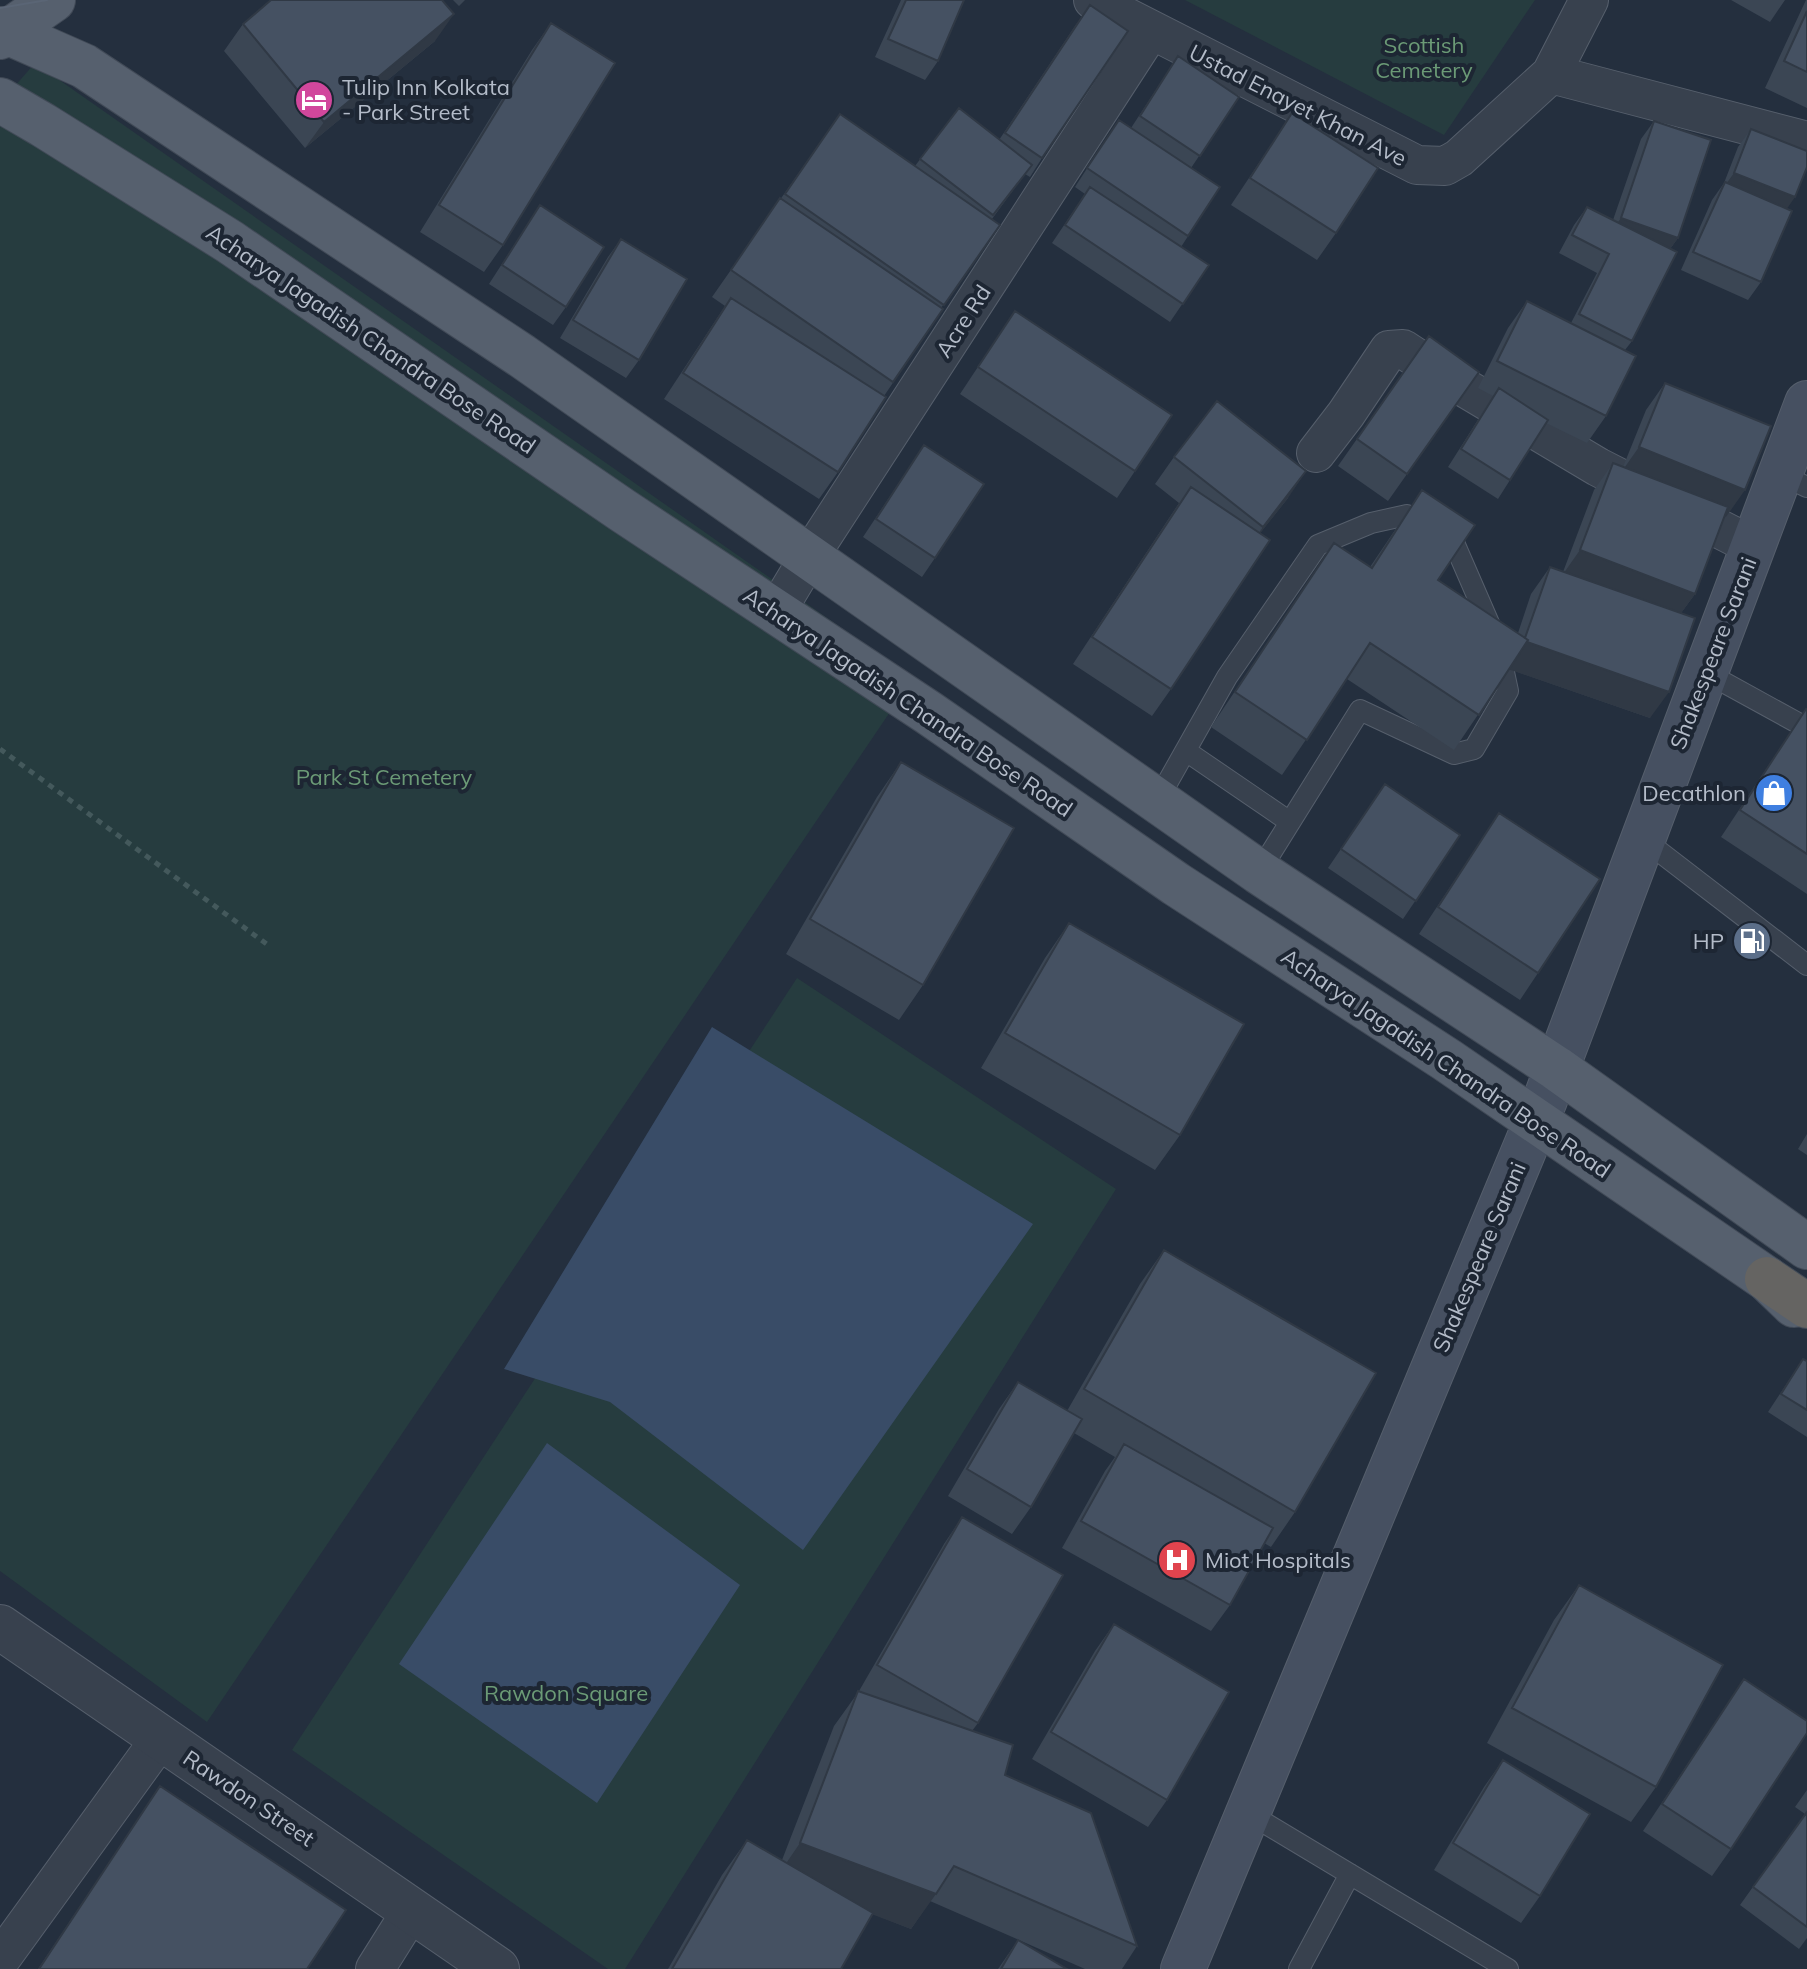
<svg xmlns="http://www.w3.org/2000/svg" width="1807" height="1969" viewBox="0 0 1807 1969" font-family="Mulish,sans-serif">
	<style>
		.green { fill: #263c3f }
		.water { fill: #394c67 }
		.lines { fill: none; stroke-linecap: round; stroke-linejoin: round }
		.service-casing { stroke: #565f6c; stroke-width: 22 }
		.minor-casing { stroke: #565f6c; stroke-width: 40 }
		.tertiary-casing { stroke: #565f6c; stroke-width: 46 }
		.secondary-casing { stroke: #565f6c; stroke-width: 46 }
		.primary-casing { stroke: #414a57; stroke-width: 46 }
		.trunk-casing { stroke: #434c59; stroke-width: 46 }
		.path { stroke: #44595c; stroke-width: 5; stroke-dasharray: 6 6; stroke-linecap: butt }
		.service { stroke: #38414e; stroke-width: 20 }
		.minor { stroke: #38414e; stroke-width: 38 }
		.tertiary { stroke: #38414e; stroke-width: 44 }
		.secondary { stroke: #465061; stroke-width: 44 }
		.primary { stroke: #56606e; stroke-width: 44 }
		.trunk { stroke: #656462; stroke-width: 44 }
		.tram { stroke: #5a6575; stroke-width: 2 }
		.wall { fill: #3b4654 }
		.shaded-wall { fill: #303945 }
		.building { fill: #455162; stroke: #303945; stroke-width: 2 }
		.labels { text-anchor: middle; dominant-baseline: central; stroke-width: 8; stroke-linejoin: round; paint-order: stroke }
		.park-label { font-size: 22px; fill: #6b9a76; stroke: #1d2633 }
		.poi-label { font-size: 22px; fill: #b4bcc9; stroke: #1d2633; text-anchor: start }
		.street-label { font-size: 22px; fill: #b4bcc9; stroke: #1d2633 }
	</style>
	<rect width="100%" height="100%" fill="#242f3e"/>
	<path class="green" d="M1185,0H1535L1444,135Z
		M35,63L913,678L207,1722L0,1571V103Z
		M797,978L1116,1189L625,1969H608L292,1750Z"/>
	<path class="water" d="M712,1027L1033,1224L803,1550L610,1402L504,1369Z
		M547,1443L740,1585L597,1803L399,1664Z"/>
	<g class="lines">
		<g class="service-casing">
			<path id="service" d="M1780,474L1807,487
				M1705,672L1807,728
				M1186,751L1290,822
				M1157,801L1227,677L1318,545L1371,523L1407,515L1455,545L1498,644L1508,691L1474,749L1454,754L1360,710L1259,872
				M1643,839L1807,965
				M1248,1813L1508,1969
				M1299,1969L1350,1874"/>
		</g>
		<g class="minor-casing">
			<path id="minor" d="M1093,0L1417,165L1445,166L1459,158L1551,74L1807,141
				M1551,74L1589,0
				M1316,453L1346,414L1389,350L1403,349L1435,370L1598,467L1753,546
				M776,612L809,557L1151,30
				M0,1960L161,1738
				M375,1969L412,1910"/>
		</g>
		<g class="tertiary-casing">
			<path id="tertiary" d="M0,1627L497,1969"/>
		</g>
		<g class="secondary-casing">
			<path id="secondary" d="M1183,1969L1545,1100L1807,403"/>
		</g>
		<g class="primary-casing">
			<path id="primary" d="M0,29L84,66L522,356L1259,872L1556,1068L1807,1247
				M0,37L53,0
				M0,100L43,125L230,242L622,510L929,713L1176,884L1447,1060L1767,1279L1794,1305"/>
		</g>
		<g class="trunk-casing">
			<path id="trunk" d="M1767,1279L1807,1306"/>
		</g>
		<path class="path" d="M0,749L268,945"/>
		<use href="#service" class="service"/>
		<use href="#minor" class="minor"/>
		<use href="#tertiary" class="tertiary"/>
		<use href="#secondary" class="secondary"/>
		<use href="#primary" class="primary"/>
		<use href="#trunk" class="trunk"/>
		<path class="tram" d="M0,8L47,0"/>
	</g>
	<path class="wall" d="M453,0H465L459,6Z
		M901,0H964L938,61L925,80L875,57Z
		M1731,0H1785L1770,22Z
		M1806,0H1807V108L1765,88Z
		M551,23L503,245L484,272L420,232L532,50Z
		M1077,23L1042,158L1030,177L1025,174L992,219L1000,225L941,308L943,309L884,396L838,472L819,499L664,399L725,306L712,297L840,114L915,166L959,108L999,140Z
		M243,24L435,41L305,148L224,51Z
		M1178,56L1239,97L1191,168L1220,187L1181,247L1209,265L1170,322L1052,243L1085,194L1075,187L1106,139L1131,128Z
		M1292,113L1336,233L1317,260L1231,205Z
		M1654,121L1678,238L1670,249L1632,341L1625,350L1606,416L1587,443L1546,423L1498,499L1448,467L1493,396L1478,388L1508,328L1527,301L1571,323L1597,273L1559,253L1574,225L1587,207L1613,220L1641,139Z
		M1751,129L1787,209L1761,282L1748,300L1681,270L1712,200L1724,183L1738,147Z
		M540,205L566,307L553,325L489,284Z
		M621,239L639,360L626,378L560,338L608,257Z
		M1015,311L1135,471L1117,498L960,394Z
		M1429,336L1479,372L1388,501L1338,466Z
		M1665,383L1726,517H1724L1695,594L1681,613L1650,718L1509,669L1454,750L1347,679L1282,775L1211,727L1334,543L1370,567L1422,490L1438,580L1518,633L1531,594L1550,567L1563,572L1594,490L1613,463L1623,467L1646,410Z
		M924,445L935,558L922,577L863,537Z
		M1174,457L1288,498L1260,533L1171,689L1152,716L1073,664L1179,503L1155,484Z
		M1806,709L1807,710V894L1721,837Z
		M901,762L923,985L899,1020L786,954L877,797Z
		M1385,784L1460,835L1403,919L1328,868Z
		M1499,813L1538,973L1520,1000L1419,934Z
		M1069,923L1180,1135L1155,1170L981,1068L1045,958Z
		M1807,1134V1155L1798,1149Z
		M1164,1250L1295,1512L1271,1547L1264,1543L1230,1605L1211,1631L1062,1548L1105,1471L1115,1457L1074,1433L1031,1507L1012,1534L948,1496L999,1409L1018,1382L1067,1411L1140,1284Z
		M1803,1359L1807,1361V1437L1768,1412Z
		M962,1517L978,1723L972,1731L1137,1946L1122,1969H1085L930,1901L911,1929L873,1914L841,1969H668L722,1875L747,1840L782,1860L834,1726L859,1691L944,1544Z
		M1579,1585L1656,1787L1631,1822L1487,1743L1554,1620Z
		M1114,1624L1167,1800L1148,1827L1032,1759L1095,1651Z
		M1744,1679L1731,1849L1712,1876L1643,1831Z
		M1503,1760L1540,1896L1521,1923L1434,1870L1484,1787Z
		M160,1786L307,1969H38Z
		M1807,1790V1938L1799,1949L1740,1905L1805,1814L1795,1807Z
		M1018,1940L1067,1969H998Z"/>
	<path class="shaded-wall" d="M454,14L435,41L305,148L324,122Z
		M1734,173L1795,197L1782,216L1721,191Z
		M1621,218L1678,238L1665,256L1608,236Z
		M1639,447L1745,490L1726,517L1620,474Z
		M1306,471L1288,498L1244,554L1263,527Z
		M1580,550L1695,594L1676,620L1561,577Z
		M1524,641L1669,692L1650,718L1505,668Z
		M800,1843L936,1894L911,1929L776,1878Z"/>
	<path class="building" d="M271,0H442L454,14L324,122L243,24Z
		M906,0H964L938,61L888,39Z
		M1090,5L1128,31L1042,158L1005,133Z
		M1807,11V72L1784,61Z
		M551,23L615,63L503,245L439,205Z
		M1178,56L1239,97L1200,156L1140,116Z
		M959,108L1032,165L993,215L920,159Z
		M1292,113L1378,168L1336,233L1250,178Z
		M840,114L1000,225L944,305L785,194Z
		M1119,120L1220,187L1188,236L1087,168Z
		M1654,121L1711,140L1678,238L1621,218Z
		M1751,129L1807,151V167L1795,197L1734,173Z
		M1725,182L1792,211L1761,282L1693,252Z
		M1090,187L1209,265L1183,304L1065,225Z
		M780,198L943,309L893,382L731,270Z
		M540,205L604,247L566,307L502,265Z
		M1587,207L1677,252L1632,341L1579,314L1609,254L1572,235Z
		M621,239L687,279L639,360L573,320Z
		M731,298L886,397L838,472L683,373Z
		M1527,301L1636,356L1606,416L1497,361Z
		M1015,311L1172,415L1135,471L978,367Z
		M1429,336L1479,372L1407,474L1357,439Z
		M1665,383L1771,426L1745,490L1639,447Z
		M1499,388L1548,420L1510,480L1461,449Z
		M1217,401L1306,471L1263,527L1174,457Z
		M924,445L984,484L935,558L876,519Z
		M1613,463L1728,507L1695,594L1580,550Z
		M1191,487L1270,540L1171,689L1092,637Z
		M1422,490L1475,525L1438,580L1528,640L1479,715L1370,643L1307,740L1235,692L1334,543L1372,568Z
		M1550,567L1695,618L1669,692L1527,642L1528,640L1525,638Z
		M1806,709L1807,710V854L1740,810Z
		M901,762L1014,828L923,985L810,919Z
		M1385,784L1460,835L1416,901L1341,849Z
		M1499,813L1600,879L1538,973L1438,907Z
		M1069,923L1244,1024L1180,1135L1005,1033Z
		M1164,1250L1376,1373L1295,1512L1084,1389Z
		M1803,1359L1807,1361V1410L1781,1394Z
		M1018,1382L1082,1419L1031,1507L967,1469Z
		M1124,1444L1273,1528L1230,1605L1081,1521Z
		M962,1517L1063,1575L978,1723L877,1665Z
		M1579,1585L1723,1665L1656,1787L1512,1708Z
		M1114,1624L1229,1692L1167,1800L1051,1732Z
		M1744,1679L1807,1721V1733L1731,1849L1662,1804Z
		M858,1691L1013,1745L1005,1775L1091,1813L1137,1946L954,1866L936,1894L800,1843Z
		M1503,1760L1590,1814L1540,1896L1453,1843Z
		M160,1786L346,1910L307,1969H39Z
		M1807,1812V1927L1753,1887Z
		M747,1840L873,1913L841,1969H672Z
		M1018,1940L1067,1969H1001Z"/>
	<defs>
		<g id="hotel-disc" transform="scale(2)"><circle r="9.5" fill="#d1479c" stroke="#1d2633"/><path d="M-6-4.5h1.5V1H6V5H4.5V3h-9V5H-6ZM-4 0a1.8 1.8 0 1 1 3.6 0ZM.5 0V-2.5h3Q6-2.5 6 0Z" fill="#fff"/></g>
		<g id="shop-disc" transform="scale(2)"><circle r="9.5" fill="#3f7fe0" stroke="#1d2633"/><path d="M-5-2.5h2.3a2.7 3.5 0 0 1 5.4 0H5L5.5 6h-11ZM-1.5-2.5h3a1.5 2.3 0 0 0-3 0Z" fill="#fff"/></g>
		<g id="fuel-disc" transform="scale(2)"><circle r="9.5" fill="#5c6f8a" stroke="#1d2633"/><path d="M-5.5-6h7V0h2V4h1.3V-2.5L3-4.5l.8-.8L6-3V5H2.5V1h-1V6h-7ZM-4.2-4.7v3.2H.2V-4.7Z" fill="#fff"/></g>
		<g id="hospital-disc" transform="scale(2)"><circle r="9.5" fill="#e0444e" stroke="#1d2633"/><path d="M-5-5h3v3.5h4V-5h3V5h-3V1.5h-4V5h-3Z" fill="#fff"/></g>
	</defs>
	<g fill-rule="evenodd">
		<use href="#hotel-disc" x="314" y="100"/>
		<use href="#shop-disc" x="1774" y="793"/>
		<use href="#fuel-disc" x="1752" y="941"/>
		<use href="#hospital-disc" x="1177" y="1560"/>
	</g>
	<g class="labels">
		<g class="park-label">
			<text x="1424" y="45">Scottish<tspan x="1424" dy="25">Cemetery</tspan></text>
			<text x="384" y="777">Park St Cemetery</text>
			<text x="566" y="1693">Rawdon Square</text>
		</g>
		<g class="poi-label">
			<text x="342" y="87">Tulip Inn Kolkata<tspan x="342" dy="25">- Park Street</tspan></text>
			<text x="1746" y="793" text-anchor="end">Decathlon</text>
			<text x="1724" y="941" text-anchor="end">HP</text>
			<text x="1205" y="1560">Miot Hospitals</text>
		</g>
		<g class="street-label">
			<text transform="translate(1298 105) rotate(27)">Ustad Enayet Khan Ave</text>
			<text transform="translate(963 321) rotate(-57)">Acre Rd</text>
			<text transform="translate(371 339) rotate(34)">Acharya Jagadish Chandra Bose Road</text>
			<text transform="translate(1713 653) rotate(-69)">Shakespeare Sarani</text>
			<text transform="translate(908 702) rotate(34)">Acharya Jagadish Chandra Bose Road</text>
			<text transform="translate(1446 1063) rotate(34)">Acharya Jagadish Chandra Bose Road</text>
			<text transform="translate(1479 1257) rotate(-67)">Shakespeare Sarani</text>
			<text transform="translate(249 1798) rotate(34)">Rawdon Street</text>
		</g>
	</g>
</svg>
